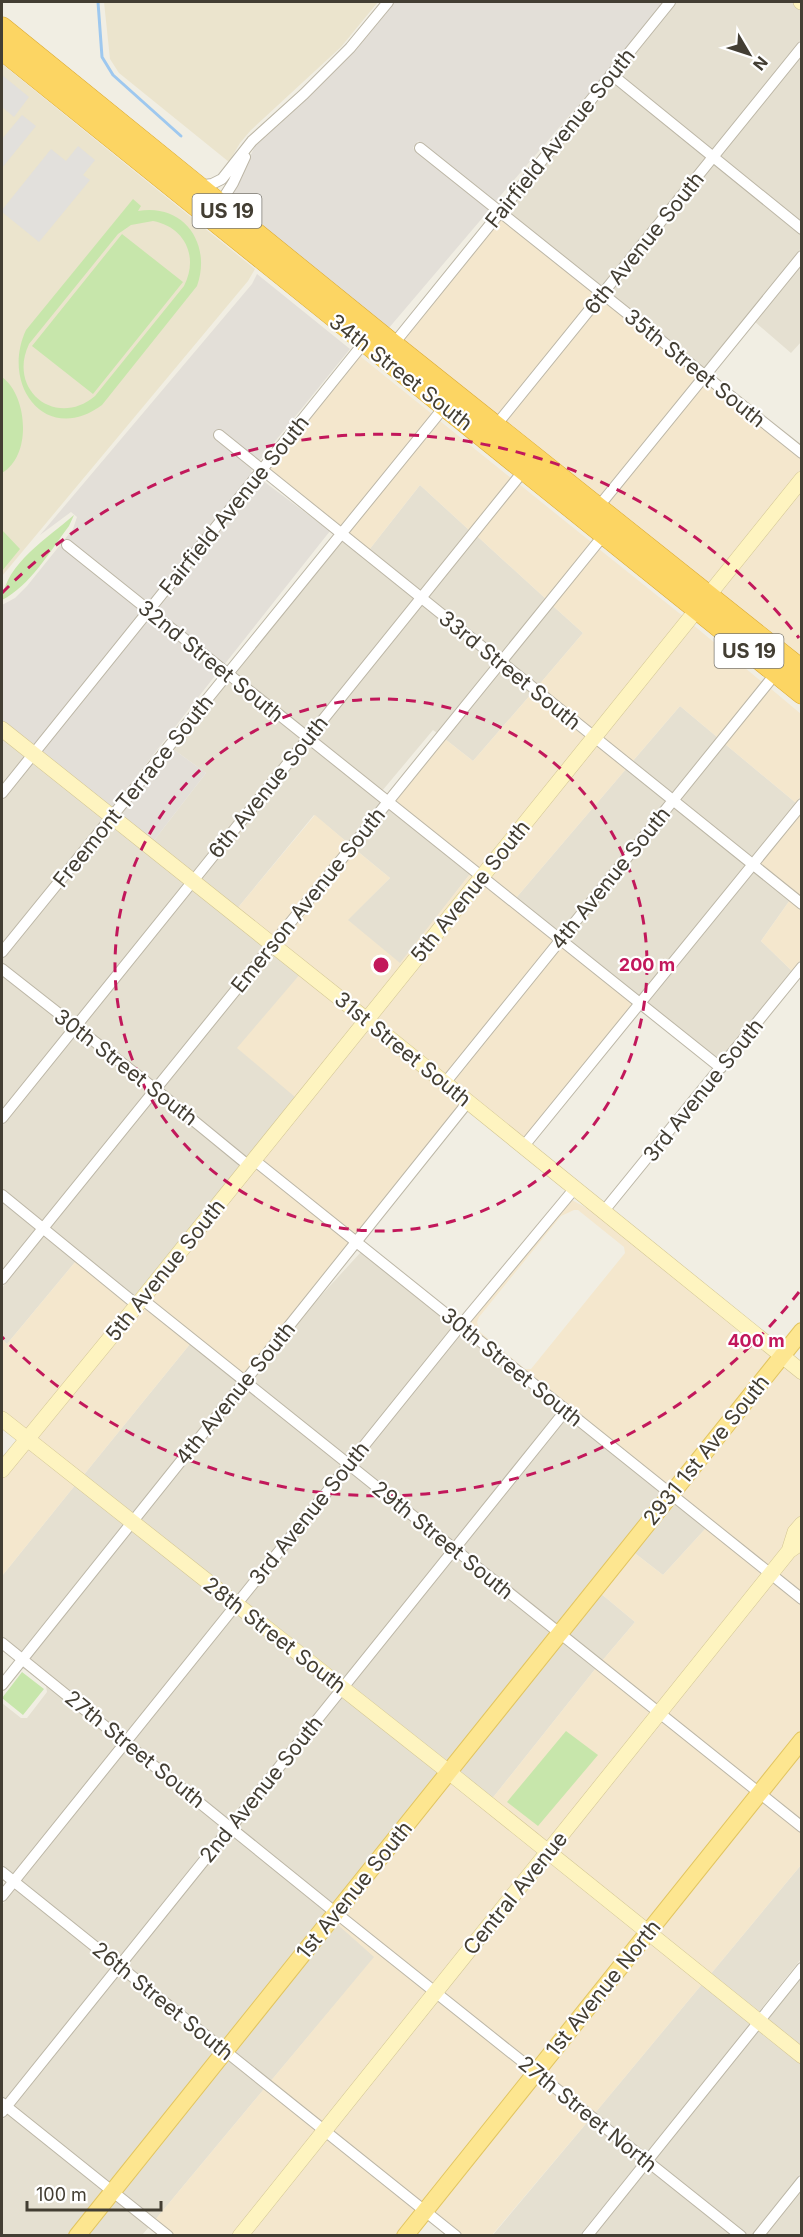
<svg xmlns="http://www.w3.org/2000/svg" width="803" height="2237" viewBox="0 0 803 2237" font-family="Inter,sans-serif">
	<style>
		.residential { fill: #e5e0d1 }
		.commercial { fill: #f4e7cd; fill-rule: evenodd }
		.industrial { fill: #e3dfd8 }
		.education { fill: #ebe4cd }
		.green { fill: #c7e6ab; fill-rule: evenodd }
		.parking { fill: #e2e0dc }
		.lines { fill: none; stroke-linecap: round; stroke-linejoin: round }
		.stream { stroke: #9ec8ef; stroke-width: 3 }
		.street-casing { stroke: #bcb6a6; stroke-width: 12 }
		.secondary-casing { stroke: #d2c593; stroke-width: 16 }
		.primary-casing { stroke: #e2c560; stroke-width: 18 }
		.highway-casing { stroke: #dbaa33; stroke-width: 21 }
		.street { stroke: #fff; stroke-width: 10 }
		.secondary { stroke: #fef4c0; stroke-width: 15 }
		.primary { stroke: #fde690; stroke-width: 16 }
		.highway { stroke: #fcd563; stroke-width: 20 }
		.ring { fill: none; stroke: #c2185b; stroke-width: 3; stroke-dasharray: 10 8 }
		.labels { text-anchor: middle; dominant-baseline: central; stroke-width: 4.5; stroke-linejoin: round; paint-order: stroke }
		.shield { fill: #fff; stroke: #7b7870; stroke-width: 1.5 }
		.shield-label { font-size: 20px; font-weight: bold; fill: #433e33 }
		.street-label { font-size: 21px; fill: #433e33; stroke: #fff }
		.centre { fill: #c2185b; stroke: #fff; stroke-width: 3 }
		.ring-label { font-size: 18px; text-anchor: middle; font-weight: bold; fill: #c2185b; stroke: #fff; stroke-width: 4.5; stroke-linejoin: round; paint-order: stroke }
	</style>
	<rect width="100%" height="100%" fill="#f1eee3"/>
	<path class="residential" d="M677,2H794L801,8V39L712,150L618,74Z
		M801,55V223L720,157Z
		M612,81L706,157L601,287L507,212Z
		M714,164L801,235V248L704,369L609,293Z
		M801,264V342L791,353L755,322Z
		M420,485L469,530L420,591L369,550Z
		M477,536L546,599L500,656L428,597Z
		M342,541L414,598L307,731L234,674Z
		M422,605L494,663L437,733L433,730L382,791L315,738Z
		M553,606L583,633L538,686L508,662Z
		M502,669L532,693L473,761L445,739Z
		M229,681L301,739L191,874L152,843L206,773L173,749Z
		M680,706L717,737L672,794L632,762Z
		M2,735L26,755L2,785Z
		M725,744L796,803L752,858L680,800Z
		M309,745L381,802L348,843L314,815L236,910L199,881Z
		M34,761L104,817L2,944V801Z
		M626,769L666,801L559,933L516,898Z
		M674,807L746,865L639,997L567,940Z
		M389,809L470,874L400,964L347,920L390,878L356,850Z
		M112,824L186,882L73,1021L2,963V960Z
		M754,872L790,900L761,941L792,971L719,1061L647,1004Z
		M194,888L265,945L154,1083L82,1027Z
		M273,952L301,973L295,1097L246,1158L162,1089Z
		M2,975L68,1028L2,1110Z
		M76,1035L148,1090L42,1222L2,1189V1126Z
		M156,1096L240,1165L135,1297L50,1228Z
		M2,1201L36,1229L2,1271Z
		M44,1235L76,1261L7,1344L2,1339V1288Z
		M361,1252L454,1326L348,1458L252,1381L306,1312Z
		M462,1332L559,1410L453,1542L356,1464Z
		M190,1344L238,1381L131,1515L82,1477Z
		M246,1388L342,1465L234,1598L139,1522Z
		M567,1416L664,1495L558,1627L461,1549Z
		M350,1471L448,1549L341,1682L242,1604Z
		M76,1484L125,1522L21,1652L2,1637V1576Z
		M672,1502L706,1528L663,1575L632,1551Z
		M133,1529L229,1605L125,1735L29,1659Z
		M456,1556L553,1634L447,1765L349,1689Z
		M599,1592L635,1622L602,1661L567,1633Z
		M237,1611L336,1689L229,1819L133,1742Z
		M561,1640L596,1668L491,1800L455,1772Z
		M23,1666L119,1743L13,1875L2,1866V1703L21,1718H27L47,1692L46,1686L24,1669H21Z
		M344,1696L441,1772L332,1904L237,1826Z
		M127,1749L223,1827L118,1959L21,1881Z
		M231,1833L326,1911L324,1913L327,1916L224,2044L126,1966Z
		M801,1865V1959L757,2014L709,1976Z
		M15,1888L112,1966L5,2100L2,2097V1905Z
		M335,1922L375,1957L270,2082L232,2051Z
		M120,1973L218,2052L111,2186L13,2106Z
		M801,1976V2050L765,2021Z
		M703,1983L752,2022L646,2154L595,2113Z
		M760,2028L801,2062V2173L752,2235H748L654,2160Z
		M226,2058L264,2089L155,2220L119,2192Z
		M7,2113L105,2193L71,2235L2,2236V2121Z
		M589,2120L640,2161L580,2235L492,2236Z
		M648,2167L734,2236H593Z
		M801,2189V2235H765Z
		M113,2199L149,2227L142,2235L84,2236Z"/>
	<path class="commercial" d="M501,219L595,294L496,418L402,341Z
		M604,301L698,376L597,500L504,424Z
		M360,356L432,414L340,527L269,470Z
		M706,382L801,459V471L707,589L605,507Z
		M440,421L511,478L469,530L420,485L369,550L348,534Z
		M519,484L591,542L546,599L477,536Z
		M801,487V664L715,595Z
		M599,549L684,617L593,730L538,686L583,633L553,606Z
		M692,624L762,682L717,737L680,706L632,762L601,737Z
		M770,688L801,714V796L796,803L725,744Z
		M532,693L587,737L480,870L395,802L445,739L473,761Z
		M595,744L626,769L516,898L488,877Z
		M801,813V898L760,864Z
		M315,815L348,843L271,938L236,910Z
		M356,850L390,878L348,920L400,963L470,874L475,877L366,1013L279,944Z
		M483,884L553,940L444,1076L374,1020Z
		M790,900L801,910V959L792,971L761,941Z
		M561,947L633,1004L522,1140L452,1083Z
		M301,973L360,1020L246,1158L295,1097L237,1048Z
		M368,1027L461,1102L355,1235L261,1159Z
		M256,1167L349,1243L244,1374L149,1299Z
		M572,1200L601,1216L775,1356L669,1488L468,1325ZM574,1210H578L624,1247L625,1253L531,1369H525L480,1332L477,1322L479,1317L561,1216Z
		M76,1261L131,1305L26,1432L2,1413V1339L7,1344Z
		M143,1306L190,1344L82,1477L34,1438Z
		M783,1363L801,1378V1516L791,1529L785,1547L769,1567L677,1495Z
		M28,1445L76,1484L2,1576V1478Z
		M706,1528L763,1575L658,1706L602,1661L635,1622L599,1592L632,1551L663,1575Z
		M801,1548V1593L777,1574Z
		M771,1581L801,1605V1732L758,1786L666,1712Z
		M596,1668L652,1713L547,1845L491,1800Z
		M660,1719L752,1793L647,1925L555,1851Z
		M801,1749V1821L766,1793Z
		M450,1779L541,1852L434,1986L342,1913Z
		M760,1800L801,1833V1865L709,1976L655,1932Z
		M549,1859L641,1933L535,2065L442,1992Z
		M337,1920L428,1993L323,2124L270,2082L374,1957L335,1922Z
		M649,1939L703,1983L595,2113L543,2071Z
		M436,2000L529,2072L424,2204L331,2131Z
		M537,2078L589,2120L492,2235H463L432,2211Z
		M264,2089L317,2131L234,2235H175L155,2220Z
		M325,2138L418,2212L399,2235L247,2236Z"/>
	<path class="industrial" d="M395,2H663L594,87L495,202L418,141L413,148L490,209L388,329L230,198L256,144Z
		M257,274L350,349L251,471L253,473L148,604L65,539L60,546L142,611L32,747L2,723V605L15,598L27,586L73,529L77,517L71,512L40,535L252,284Z
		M262,480L330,531L224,665L156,611Z
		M150,618L218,672L110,810L40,754Z
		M173,749L206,773L152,843L118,816Z"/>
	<path class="education" d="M104,2H378L341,47L251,130L240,143L229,162L119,73L110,59Z
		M2,64L255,269L248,281L2,576Z"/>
	<path class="green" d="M133,199L141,206L138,211C184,203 212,244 197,286L102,405C47,446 0,386 26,330ZM153,221C185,227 199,257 184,286L95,396C56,429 7,390 29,344L118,234L131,225Z
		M122,234L183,282L93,394L32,346Z
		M2,377C28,396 32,456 2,473Z
		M74,515L69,526C50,551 30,586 2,600C6,563 48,538 74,515Z
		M2,530L20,549L2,571Z
		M22,1672L44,1689L23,1715L2,1698Z
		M566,1731L598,1755L538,1826L507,1802Z"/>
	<path class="parking" d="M2,75L29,97L14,117L2,107Z
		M22,115L36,126L2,168V139Z
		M78,146L95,160L83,175L90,180L39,242L2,212V210L51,149L66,161Z"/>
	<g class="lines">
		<path class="stream" d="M98,2L102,57L113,75L181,136"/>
		<g class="street-casing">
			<path id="street" d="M611,74L802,229
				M420,148L802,453
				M197,186L212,184L222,179L252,141L304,94L350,48L388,2
				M219,205L233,183L245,157
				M392,346L670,2
				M493,429L802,47
				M219,435L802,904
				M595,511L802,256
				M67,545L721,1068
				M2,793L367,339
				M2,952L445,406
				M2,969L155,1089L249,1166
				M445,1083L776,673
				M2,1118L525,469
				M523,1147L802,804
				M254,1160L802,1599
				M2,1195L137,1305
				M603,1212L802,967
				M2,1279L607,531
				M142,1299L802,1827
				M2,1643L336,1913L741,2236
				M2,1685L468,1102
				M2,1872L456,2236
				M2,1896L461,1325L575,1188
				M2,2103L168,2236
				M2,2112L566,1410
				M587,2236L802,1968
				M758,2236L802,2181"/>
		</g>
		<g class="secondary-casing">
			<path id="secondary" d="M801,2H802
				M2,729L367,1020L802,1372
				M2,1419L460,1781L802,2056
				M2,1470L142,1299L802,479
				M789,1551L795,1532L802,1524
				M240,2236L789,1551L802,1542"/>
		</g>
		<g class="primary-casing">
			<path id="primary" d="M77,2236L802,1331
				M405,2236L802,1740"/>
		</g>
		<g class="highway-casing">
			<path id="highway" d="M2,27L393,344L802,670
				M2,50L802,694"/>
		</g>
		<use href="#street" class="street"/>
		<use href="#secondary" class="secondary"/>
		<use href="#primary" class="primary"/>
		<use href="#highway" class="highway"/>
	</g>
	<g class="ring">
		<circle cx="381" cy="965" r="266"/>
		<path d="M799 1292A531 531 0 0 1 2 1337M2 593A531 531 0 0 1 799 638"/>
	</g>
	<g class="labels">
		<g class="shield">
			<rect x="192.5" y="194" width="69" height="34" rx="4.5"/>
			<rect x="714.5" y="634" width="69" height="34" rx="4.5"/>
		</g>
		<g class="shield-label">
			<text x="227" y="211">US 19</text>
			<text x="749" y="651">US 19</text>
		</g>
		<g class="street-label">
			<text transform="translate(560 138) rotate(-51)">Fairfield Avenue South</text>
			<text transform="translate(644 243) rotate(-51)">6th Avenue South</text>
			<text transform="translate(695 368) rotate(39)">35th Street South</text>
			<text transform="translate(401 372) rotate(38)">34th Street South</text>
			<text transform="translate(234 505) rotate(-51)">Fairfield Avenue South</text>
			<text transform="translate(211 661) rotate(39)">32nd Street South</text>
			<text transform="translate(510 670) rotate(39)">33rd Street South</text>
			<text transform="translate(268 787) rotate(-51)">6th Avenue South</text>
			<text transform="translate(133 791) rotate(-51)">Freemont Terrace South</text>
			<text transform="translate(610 878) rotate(-51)">4th Avenue South</text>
			<text transform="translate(470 891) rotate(-51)">5th Avenue South</text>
			<text transform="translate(308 900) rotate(-51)">Emerson Avenue South</text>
			<text transform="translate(403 1049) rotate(39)">31st Street South</text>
			<text transform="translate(126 1067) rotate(38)">30th Street South</text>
			<text transform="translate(703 1090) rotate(-51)">3rd Avenue South</text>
			<text transform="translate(165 1270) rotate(-51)">5th Avenue South</text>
			<text transform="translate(512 1367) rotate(39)">30th Street South</text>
			<text transform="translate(235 1393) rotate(-51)">4th Avenue South</text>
			<text transform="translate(706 1450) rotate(-51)">2931 1st Ave South</text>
			<text transform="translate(309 1513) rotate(-51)">3rd Avenue South</text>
			<text transform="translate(443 1540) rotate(39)">29th Street South</text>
			<text transform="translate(275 1635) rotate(38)">28th Street South</text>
			<text transform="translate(135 1749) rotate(39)">27th Street South</text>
			<text transform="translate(261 1789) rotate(-51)">2nd Avenue South</text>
			<text transform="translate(354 1890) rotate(-51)">1st Avenue South</text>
			<text transform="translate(515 1893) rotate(-51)">Central Avenue</text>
			<text transform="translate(603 1988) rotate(-51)">1st Avenue North</text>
			<text transform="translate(163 2001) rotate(39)">26th Street South</text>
			<text transform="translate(588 2114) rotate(39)">27th Street North</text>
		</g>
	</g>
	<circle cx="381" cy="965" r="9" class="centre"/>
	<g class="ring-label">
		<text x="647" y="971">200 m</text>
		<text x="756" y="1347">400 m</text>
	</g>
	<rect width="803" height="2237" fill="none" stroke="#433e33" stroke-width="6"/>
	<g transform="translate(749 54) rotate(129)" stroke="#ffffff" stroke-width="4.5" paint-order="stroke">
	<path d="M0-4.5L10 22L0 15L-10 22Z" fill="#433e33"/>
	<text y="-9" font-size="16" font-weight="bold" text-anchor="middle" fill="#433e33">N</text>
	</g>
	<path d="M27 2201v9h134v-9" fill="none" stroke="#433e33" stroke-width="3"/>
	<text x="36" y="2201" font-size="18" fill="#433e33" stroke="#ffffff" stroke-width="4.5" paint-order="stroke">100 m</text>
</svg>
